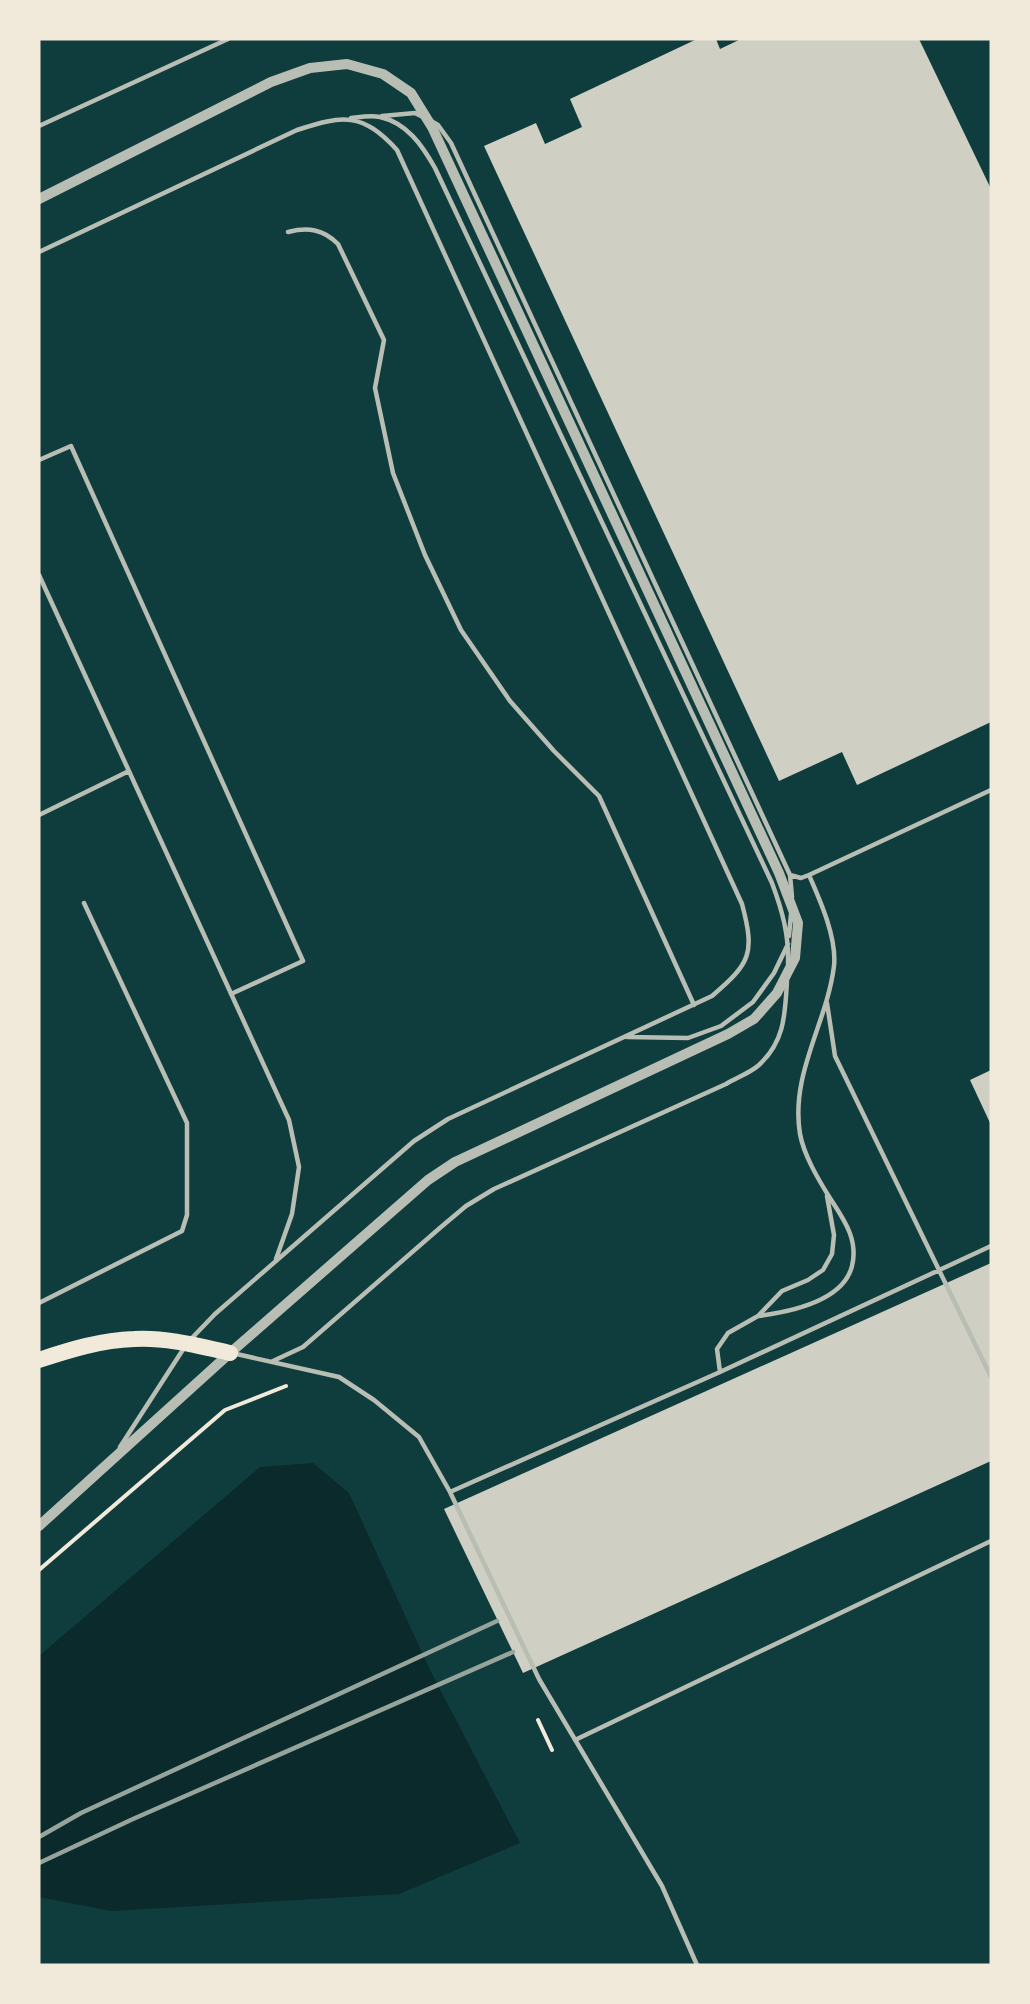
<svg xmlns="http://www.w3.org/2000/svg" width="1030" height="2004" viewBox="0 0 1030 2004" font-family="'Space Grotesk',sans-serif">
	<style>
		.water { fill: #0a2a2b }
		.building { fill: #cfcfc3 }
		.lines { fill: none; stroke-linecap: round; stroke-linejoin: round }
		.path { stroke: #f1e9da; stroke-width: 4 }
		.service { stroke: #b8beb3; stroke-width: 4.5 }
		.tertiary { stroke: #b8beb3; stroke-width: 10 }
		.trunk { stroke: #f1e9da; stroke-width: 16 }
		.rail { stroke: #97a49c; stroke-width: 4.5 }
	</style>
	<rect width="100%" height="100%" fill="#0f3d3e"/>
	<path class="water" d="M313,1463L349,1493L430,1670L520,1843L399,1894L111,1911L39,1897V1656L260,1467Z"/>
	<path class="building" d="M697,39H716L720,49L741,39H919L991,189V722L857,785L842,752L779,781L484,146L536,123L545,144L582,127L570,99Z
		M991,1070V1125L970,1080Z
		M991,1263V1461L523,1673L444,1509Z"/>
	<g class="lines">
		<path class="path" d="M39,1570L225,1410L286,1386
			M538,1720L552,1750"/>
		<path class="service" d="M382,116L415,113L421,116
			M351,118C360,117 371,115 380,117C407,123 422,145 435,168L772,883C782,910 789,934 788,964
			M431,121L438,125L451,143L790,875L792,897
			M39,126L228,39
			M288,232C308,227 323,229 338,244L384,340L375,388L393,473L425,555L461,630L510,701L554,751L599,796L694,1005
			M39,252L297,130C343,115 362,112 397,150L742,904C755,953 751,963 712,996L448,1119L414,1141L215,1314L191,1339
			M39,460L71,446L303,961L231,994
			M39,575L289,1120L299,1167L292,1214L276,1259
			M39,815L129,771
			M790,875L801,878L809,875L991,790
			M789,936L791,914
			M827,1003L835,1056L991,1377
			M627,1037L688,1038L721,1026L753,1002L774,973L788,944
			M39,1303L182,1231L187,1215V1123L84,903
			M758,1316C789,1312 843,1302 852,1266C859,1238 842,1217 828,1195C817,1177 804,1155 800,1134C790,1074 827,1023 834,966C837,938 820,900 809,875
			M232,1353L339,1377L374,1400L419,1437L450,1492L539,1679L662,1886L697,1965
			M273,1361L303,1347L441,1227L466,1206L494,1189L726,1084C736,1078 750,1073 759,1065C785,1041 785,1014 787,981
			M720,1372L717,1349L728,1333L758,1316L782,1291L808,1280L823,1270L832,1254L834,1235L827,1196
			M120,1447L184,1348
			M450,1492L720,1372L991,1246
			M575,1740L991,1541"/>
		<path class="tertiary" d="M39,199L271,82L310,68L347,64L383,74L411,93L432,127L779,873L798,923L795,958L777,993L754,1019L728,1034L455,1162L428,1180L230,1353L39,1526"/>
		<path class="trunk" d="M39,1360C69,1350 101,1340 134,1339C166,1337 199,1346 230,1353"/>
		<path class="rail" d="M39,1837L81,1813L497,1621
			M39,1863L133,1819L513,1652"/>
	</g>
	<rect width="1030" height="2004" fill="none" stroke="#f1e9da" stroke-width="81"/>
</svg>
